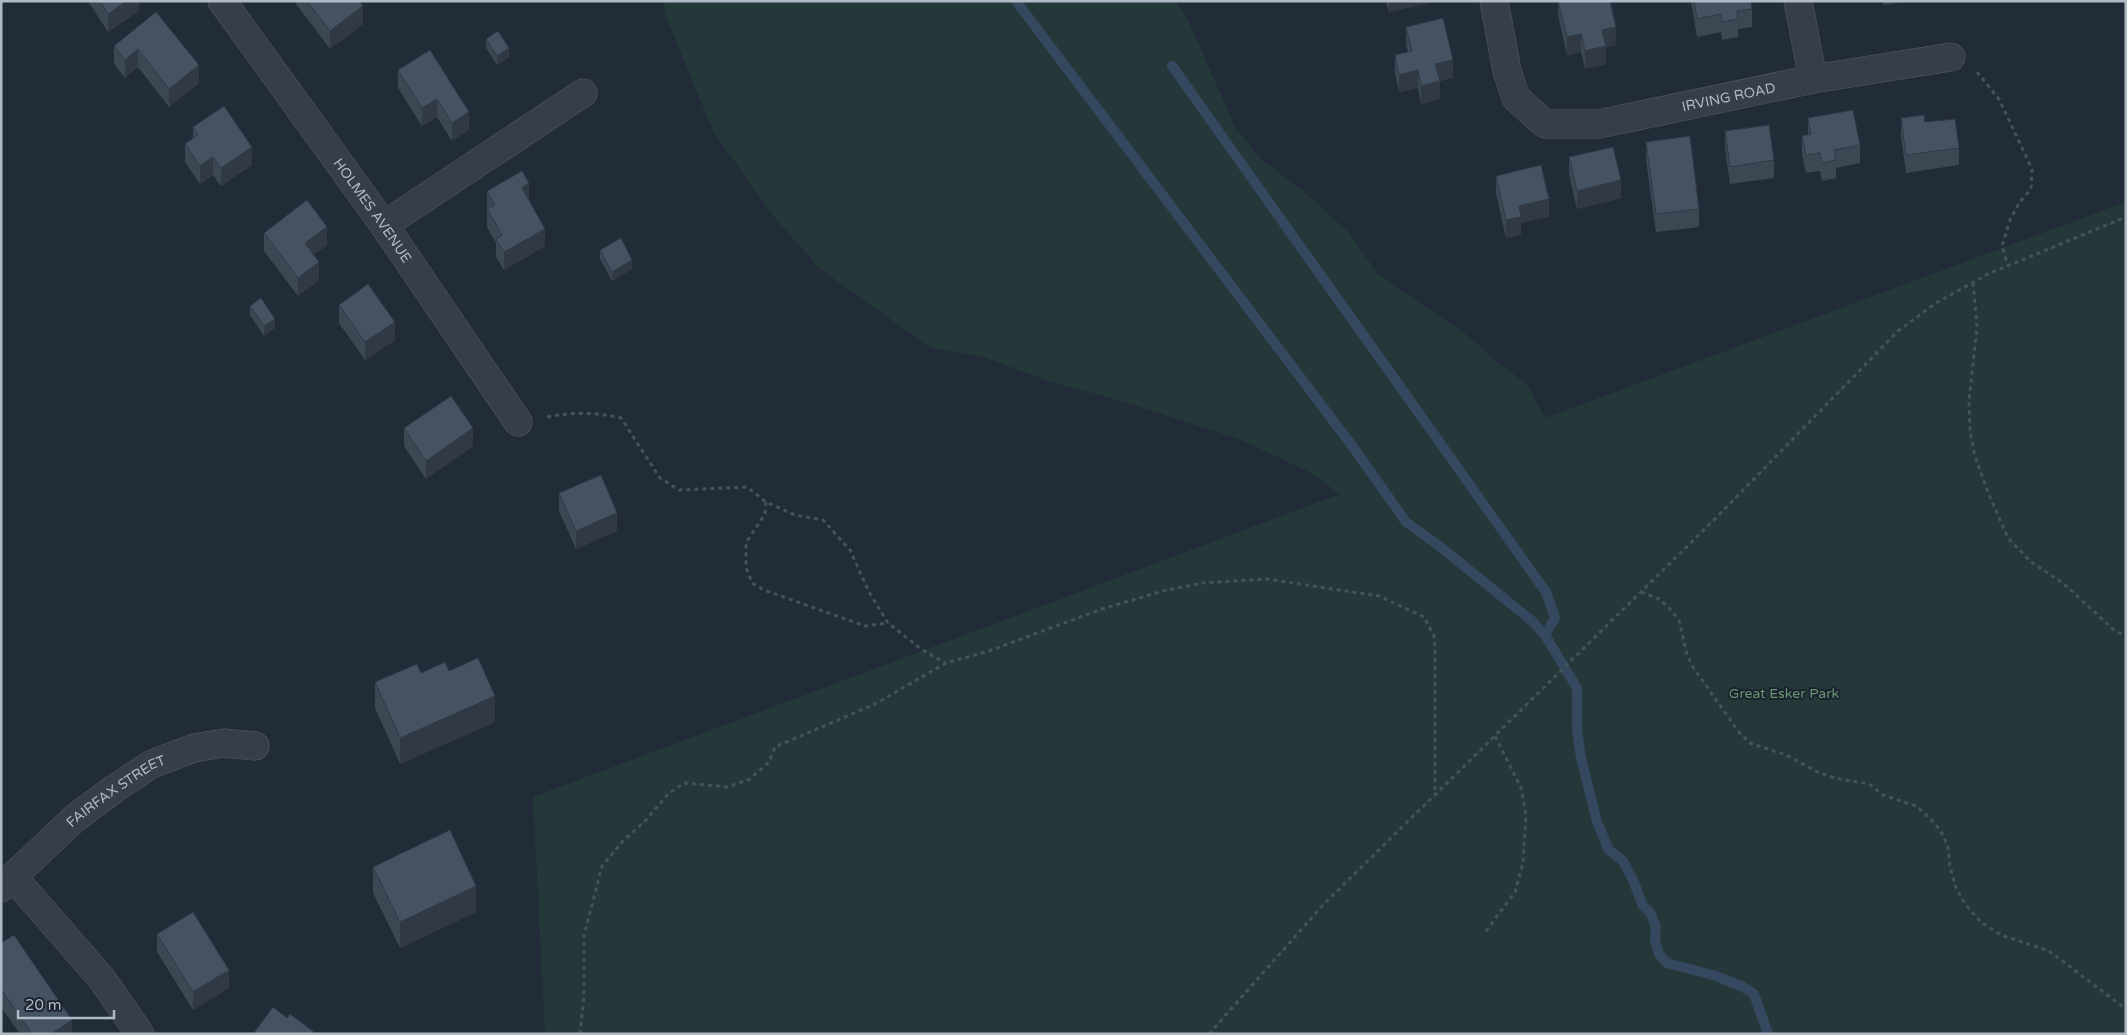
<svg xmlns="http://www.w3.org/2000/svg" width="2127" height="1035" viewBox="0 0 2127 1035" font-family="'Varela Round',sans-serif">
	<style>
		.green { fill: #24383a }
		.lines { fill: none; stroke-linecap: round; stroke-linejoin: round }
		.stream { stroke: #364860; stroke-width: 10 }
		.minor-casing { stroke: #535c67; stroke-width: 29 }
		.path { stroke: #415557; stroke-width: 3; stroke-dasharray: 4 4; stroke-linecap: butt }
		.minor { stroke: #353e49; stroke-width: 28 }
		.wall { fill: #3b4753 }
		.shaded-wall { fill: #303944 }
		.building { fill: #455261; stroke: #303944 }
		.labels { text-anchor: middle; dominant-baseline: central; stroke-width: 4; stroke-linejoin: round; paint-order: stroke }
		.street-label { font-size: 14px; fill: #b0b9c6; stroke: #1b232e }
		.park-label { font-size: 14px; fill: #689671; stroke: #1b232e }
	</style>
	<rect width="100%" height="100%" fill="#222c39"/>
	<path class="green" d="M664,1H1176L1188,20L1236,129L1262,160L1302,190L1348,232L1378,274L1471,338L1499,364L1527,384L1545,418L2126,202V1034H545L533,797L1340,494L1309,472L1239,439L1118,400L1052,382L983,357L931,348L819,268L772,214L714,133L666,17Z"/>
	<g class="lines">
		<path class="stream" d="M1016,1L1350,443L1406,522L1438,545L1532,621L1545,635L1577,688V730L1581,758L1597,822L1609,850L1623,861L1633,880L1643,906L1650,912L1656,927L1655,940L1659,954L1667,963L1716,976L1743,987L1754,994L1768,1034
			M1172,66L1546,592L1555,618L1545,635"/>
		<g class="minor-casing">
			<g id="minor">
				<path id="s1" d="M222,1L384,225L518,422"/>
				<path id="s2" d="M1494,1L1507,71L1516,98L1545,124H1599L1813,79L1951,57"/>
				<path d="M1798,1L1813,79"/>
				<path d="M384,225L583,93"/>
				<path d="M14,878L102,979L140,1034"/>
				<path id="s3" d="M1,888L75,818L114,789L152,764L194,748L224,743L255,746"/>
			</g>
		</g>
		<path class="path" d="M1977,72L1999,99L2032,169L2031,189L2019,203L2010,220L2002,246L2008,266
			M1973,283L1977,326L1969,401L1970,432L1975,456L1987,490L2008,538L2031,562L2063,583L2115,631L2126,636
			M547,417C573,412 595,412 621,418L660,478L679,490L747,487L766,502L795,515L823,520L850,550L869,592L888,623L921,649L945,663
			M766,502L765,514L746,543V567L752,583L764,590L865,626L888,623
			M1641,592L1659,599L1669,608L1679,620L1687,655L1693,667L1738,731L1750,743L1786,755L1818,772L1834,778L1869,784L1883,795L1916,806L1934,822L1943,835L1948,848L1950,867L1956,888L1965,904L1981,922L2001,935L2049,951L2126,1009
			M1486,931L1515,892L1523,863L1526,815L1521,788L1495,736
			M580,1034L584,996V936L602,866L623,841L646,820L668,794L684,783L728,787L750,779L769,762L775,747L875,704L946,663L989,651L1102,609L1163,591L1202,583L1267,579L1379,596L1424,617L1434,636L1435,649V795
			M1209,1034L1323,905L1714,520L1898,331L1936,303L1988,274L2126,217"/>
		<use href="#minor" class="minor"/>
	</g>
	<path class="wall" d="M88,1H139V11L108,32Z
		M296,1H359L363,24L330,49L296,4Z
		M1386,1H1437L1389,12Z
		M1558,1H1610L1616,45L1606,47V64L1585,69L1581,52L1567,55L1558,15Z
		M1691,1H1751L1752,9V27L1738,29V37L1722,40L1721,32L1697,37Z
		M1883,1H1908L1883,5Z
		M156,12L199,83L169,107L138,67L125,78L114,64V46Z
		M1406,27L1453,78L1440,81V99L1421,104L1418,88L1399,92L1395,73V55L1408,52L1406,45Z
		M486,39L509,57L497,65L486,48Z
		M430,50L469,130L452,141L437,117L422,126L398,88V70Z
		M1808,118L1860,145V163L1836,168V178L1822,181L1820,171L1806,173L1802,154V136L1808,135Z
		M1901,118L1925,122L1959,148V165L1906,173L1901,136Z
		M193,127L252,165L221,186L213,175L200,184L185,162V144L193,138Z
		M1725,131L1774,160V178L1730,184L1725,149Z
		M1646,142L1699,209V227L1656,232L1646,160Z
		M1569,157L1621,198L1577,209L1569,175Z
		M1496,176L1549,217L1521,223V235L1506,238L1496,193Z
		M487,191L529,200L545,246L504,270L496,257V243L487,227Z
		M264,233L327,245L314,254L319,280L298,296L264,251Z
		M600,250L632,269L612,281L600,259Z
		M339,305L395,340L365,360L339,323Z
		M250,306L275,328L264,336L250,315Z
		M404,428L473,446L426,479L404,446Z
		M559,493L617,531L576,549L559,511Z
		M449,671L495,722L400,764L375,708V682L421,673Z
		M373,867L476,912L400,948L373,893Z
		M157,934L229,988L193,1010L157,952Z
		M1,943L72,1034H20L1,1007Z"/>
	<path class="shaded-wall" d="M127,1H139V11L108,32V14Z
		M1389,1H1437L1389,12Z
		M363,6V24L330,49V31Z
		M1616,27V45L1606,47V64L1585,69V51L1602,30Z
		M1581,34V52L1567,55V37Z
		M509,48V57L497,65V56Z
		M138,49V67L125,78V60Z
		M1453,60V78L1440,81V99L1421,104V86L1435,64Z
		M199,65V83L169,107V89Z
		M1418,70V88L1399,92V75Z
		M437,99V117L422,126V108Z
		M469,112V130L452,141V123Z
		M252,147V165L221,186V168Z
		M213,157V175L200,184V166Z
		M1621,180V198L1577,209V191Z
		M529,183V201L522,188Z
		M1549,199V217L1521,223V235L1506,238V220L1519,206Z
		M327,227V245L305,261V243Z
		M545,229V246L504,270V252Z
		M632,260V269L612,281V272Z
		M319,262V280L298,296V278Z
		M275,319V328L264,336V326Z
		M395,322V340L365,360V342Z
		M473,428V446L426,479V461Z
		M617,513V531L576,549V531Z
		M495,696V722L400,764V738Z
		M476,886V912L400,948V922Z
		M229,970V988L193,1010V992Z
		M72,1020V1034H51Z"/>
	<path class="building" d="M100,1H127L108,14Z
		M307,1H359L363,6L330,31Z
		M1558,1H1610L1616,27L1602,30L1606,46L1585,51L1581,34L1567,37Z
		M1694,1H1751L1752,9L1737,11L1738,19L1722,22L1721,14L1697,19Z
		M156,12L199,65L169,89L138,49L125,60L114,46Z
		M1443,18L1453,60L1435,64L1440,81L1421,86L1418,70L1399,75L1395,55L1412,51L1406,27Z
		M498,31L509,48L497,56L486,39Z
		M430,50L469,112L452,123L437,99L422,108L398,70Z
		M224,106L252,147L221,168L213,157L200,166L185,144L198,135L193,127Z
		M1853,110L1860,145L1834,150L1836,160L1822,163L1820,153L1806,155L1802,136L1811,134L1808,118Z
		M1924,115L1925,122L1955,119L1959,148L1906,155L1901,118Z
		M1769,125L1774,160L1730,167L1725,131Z
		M1690,136L1699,209L1656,214L1646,142Z
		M1613,147L1621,180L1577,191L1569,157Z
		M1541,165L1549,199L1519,206L1521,217L1506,220L1496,176Z
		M522,171L529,183L522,188L545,229L504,252L496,239L502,235L487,209L495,205L487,191Z
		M307,200L327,227L305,243L319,262L298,278L264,233Z
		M621,238L632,260L612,272L600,250Z
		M368,284L395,322L365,342L339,305Z
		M261,298L275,319L264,326L250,306Z
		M451,396L473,428L426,461L404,428Z
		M601,475L617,513L576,531L559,493Z
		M478,658L495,696L400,738L375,682L417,664L421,673L445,662L449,671Z
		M450,830L476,886L400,922L373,867Z
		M193,912L229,970L193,992L157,934Z
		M14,935L72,1020L51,1034H32L1,989V943Z
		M273,1007L287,1018L290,1014L314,1032L313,1034H253Z"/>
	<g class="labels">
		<g class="street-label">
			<text stroke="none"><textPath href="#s2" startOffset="325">IRVING ROAD</textPath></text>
			<text stroke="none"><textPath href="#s1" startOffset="258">HOLMES AVENUE</textPath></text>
			<text stroke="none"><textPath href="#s3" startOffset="151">FAIRFAX STREET</textPath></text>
		</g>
		<g class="park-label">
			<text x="1784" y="693">Great Esker Park</text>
		</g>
	</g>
	<rect width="2127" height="1035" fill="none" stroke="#b0b9c6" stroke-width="5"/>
	<path d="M18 1010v8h96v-8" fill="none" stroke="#b0b9c6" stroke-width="2.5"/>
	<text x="25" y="1010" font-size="15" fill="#b0b9c6" stroke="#1b232e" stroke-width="4" paint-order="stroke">20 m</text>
</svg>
